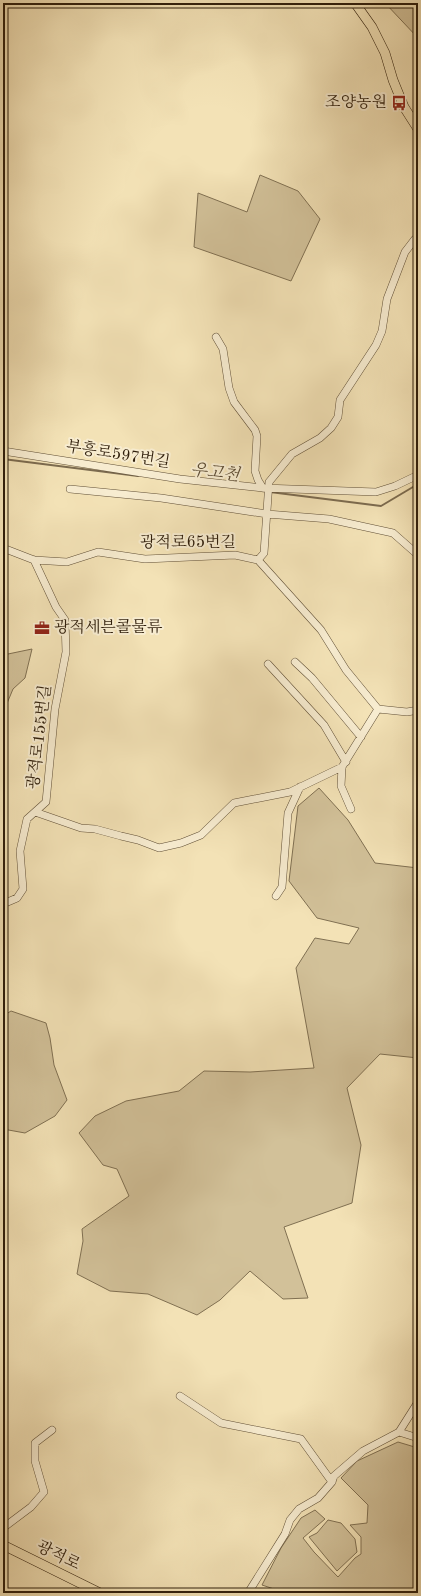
<svg xmlns="http://www.w3.org/2000/svg" width="421" height="1596" viewBox="0 0 421 1596" font-family="'Old Standard TT','Noto Serif KR',serif">
	<style>
		.green { fill: #d2c199; stroke: #807052 }
		.lines { fill: none; stroke-linecap: round; stroke-linejoin: round }
		.stream { stroke: #7c6b4f; stroke-width: 2 }
		.minor-casing { stroke: #604f36; stroke-width: 8 }
		.major-casing { stroke: #2f1e0b; stroke-width: 10 }
		.minor { stroke: #f7ecd0; stroke-width: 7 }
		.major { stroke: #f3e2b6; stroke-width: 9 }
		.labels { text-anchor: middle; dominant-baseline: central; stroke-width: 4; stroke-linejoin: round; paint-order: stroke }
		.poi-label { font-size: 16px; fill: #2f1e0b; stroke: #f7ecd0; text-anchor: end }
		.street-label { font-size: 16px; fill: #2f1e0b; stroke: #f7ecd0 }
		.water-label { font-size: 17px; font-style: italic; fill: #5c4b33; stroke: #f7ecd0 }
	</style>
	<rect width="100%" height="100%" fill="#f3e2b6"/>
	<filter id="stains"><feTurbulence type="fractalNoise" baseFrequency=".005" numOctaves="4"/><feColorMatrix values="0 0 0 0 .2 0 0 0 0 .09 0 0 0 0 .02 0 0 0 .5 -.17"/></filter>
	<radialGradient id="worn" r=".72"><stop offset=".6" stop-color="#630" stop-opacity="0"/><stop offset="1" stop-color="#630" stop-opacity=".3"/></radialGradient>
	<path class="green" d="M385,3H418V38Z
		M260,175L298,191L320,219L291,281L194,247L198,193L247,212Z
		M3,649L8,654L32,649L25,678L13,689L3,713Z
		M319,788L348,820L375,863L418,868V1058L380,1054L347,1088L361,1145L352,1203L284,1227L308,1298L283,1299L250,1271L220,1300L197,1315L148,1294L110,1291L77,1274L83,1241L82,1229L129,1196L117,1169L103,1165L79,1133L95,1116L126,1101L179,1091L204,1071L250,1072L314,1068L296,968L315,938L349,944L359,928L317,918L289,881L298,806Z
		M11,1011L46,1023L50,1038L54,1065L67,1100L55,1116L25,1133L3,1129V1016Z
		M398,1442L418,1448V1593H286L262,1585L281,1548L301,1518L315,1510L325,1519L303,1538L314,1552L338,1577L355,1558L361,1554V1537L350,1525L367,1523L368,1505L341,1478L357,1461Z
		M328,1520L341,1523L355,1539L357,1552L337,1571L309,1537L317,1533Z"/>
	<g class="lines">
		<path class="stream" d="M3,459L138,476
			M270,492L381,506L418,484"/>
		<g class="minor-casing">
			<path id="minor" d="M216,337L223,349L229,388L234,402L255,430L257,436L255,471L258,480L263,488
				M3,451L180,479L263,488L376,492L395,486L418,475
				M70,489L161,498L267,514L329,519L393,533L418,555
				M3,548L34,560L67,562L98,552L145,559L235,555L258,560L321,630L346,670L378,709L342,767L290,792L234,803L201,835L181,843L159,848L138,840L121,836L95,829L81,828L35,812
				M258,560L264,553L269,482L292,454L320,438L331,428L338,417L340,400L376,345L382,331L387,299L405,252L415,239L418,238
				M295,662L312,678L361,737
				M268,664L324,725L346,762
				M378,709L407,712L418,710
				M342,767L341,786L351,809
				M276,896L282,887L288,813L300,787
				M3,904L17,898L23,889L20,851L27,819L46,802L55,709L66,652L65,620L56,607L34,560
				M180,1396L221,1423L301,1439L332,1482
				M399,1432L418,1438
				M3,1528L31,1507L44,1492L35,1461V1443L52,1430
				M248,1593L285,1534L290,1520L299,1509L318,1498L332,1482L334,1476L363,1451L399,1432L418,1402"/>
		</g>
		<g class="major-casing">
			<path id="major" d="M355,3L372,27L385,53L393,80L404,107L418,129
				M3,1545L100,1593"/>
		</g>
		<use href="#minor" class="minor"/>
		<use href="#major" class="major"/>
	</g>
	<defs>
		<g id="bus-bare" transform="scale(1.2)"><path d="M-5-6H5V4H4V6H2V4H-2V6H-4V4H-5ZM-3.5-4V0h7V-4ZM-3.5 1.2v1.5H-2V1.2ZM2 1.2v1.5H3.5V1.2Z" fill="#8f2418" stroke="#f7ecd0" stroke-width="2.5" paint-order="stroke"/></g>
		<g id="office-bare" transform="scale(1.2)"><path d="M-6-3h4V-5.5h4V-3h4V5H-6ZM-1-4.5V-3h2v-1.5ZM-6 0V1H6V0Z" fill="#8f2418" stroke="#f7ecd0" stroke-width="2.5" paint-order="stroke"/></g>
	</defs>
	<g fill-rule="evenodd">
		<use href="#bus-bare" x="399" y="103"/>
		<use href="#office-bare" x="42" y="628"/>
	</g>
	<g class="labels">
		<g class="poi-label">
			<text x="387" y="103">조양농원</text>
			<text x="54" y="628" text-anchor="start">광적세븐콜물류</text>
		</g>
		<g class="street-label">
			<text transform="translate(118 455) rotate(9)">부흥로597번길</text>
			<text x="188" y="543">광적로65번길</text>
			<text transform="translate(40 737) rotate(-83)">광적로155번길</text>
			<text transform="translate(58 1556) rotate(26)">광적로</text>
		</g>
		<g class="water-label">
			<text transform="translate(215 473) rotate(7)">우고천</text>
		</g>
	</g>
	<rect width="421" height="1596" fill="none" stroke="#f3e2b6" stroke-width="16"/>
	<rect x="4" y="4" width="413" height="1588" fill="none" stroke="#2f1e0b" stroke-width="2"/>
	<rect x="8" y="8" width="405" height="1580" fill="none" stroke="#2f1e0b"/>
	<rect width="100%" height="100%" filter="url(#stains)"/>
	<rect width="100%" height="100%" fill="url(#worn)"/>
</svg>
